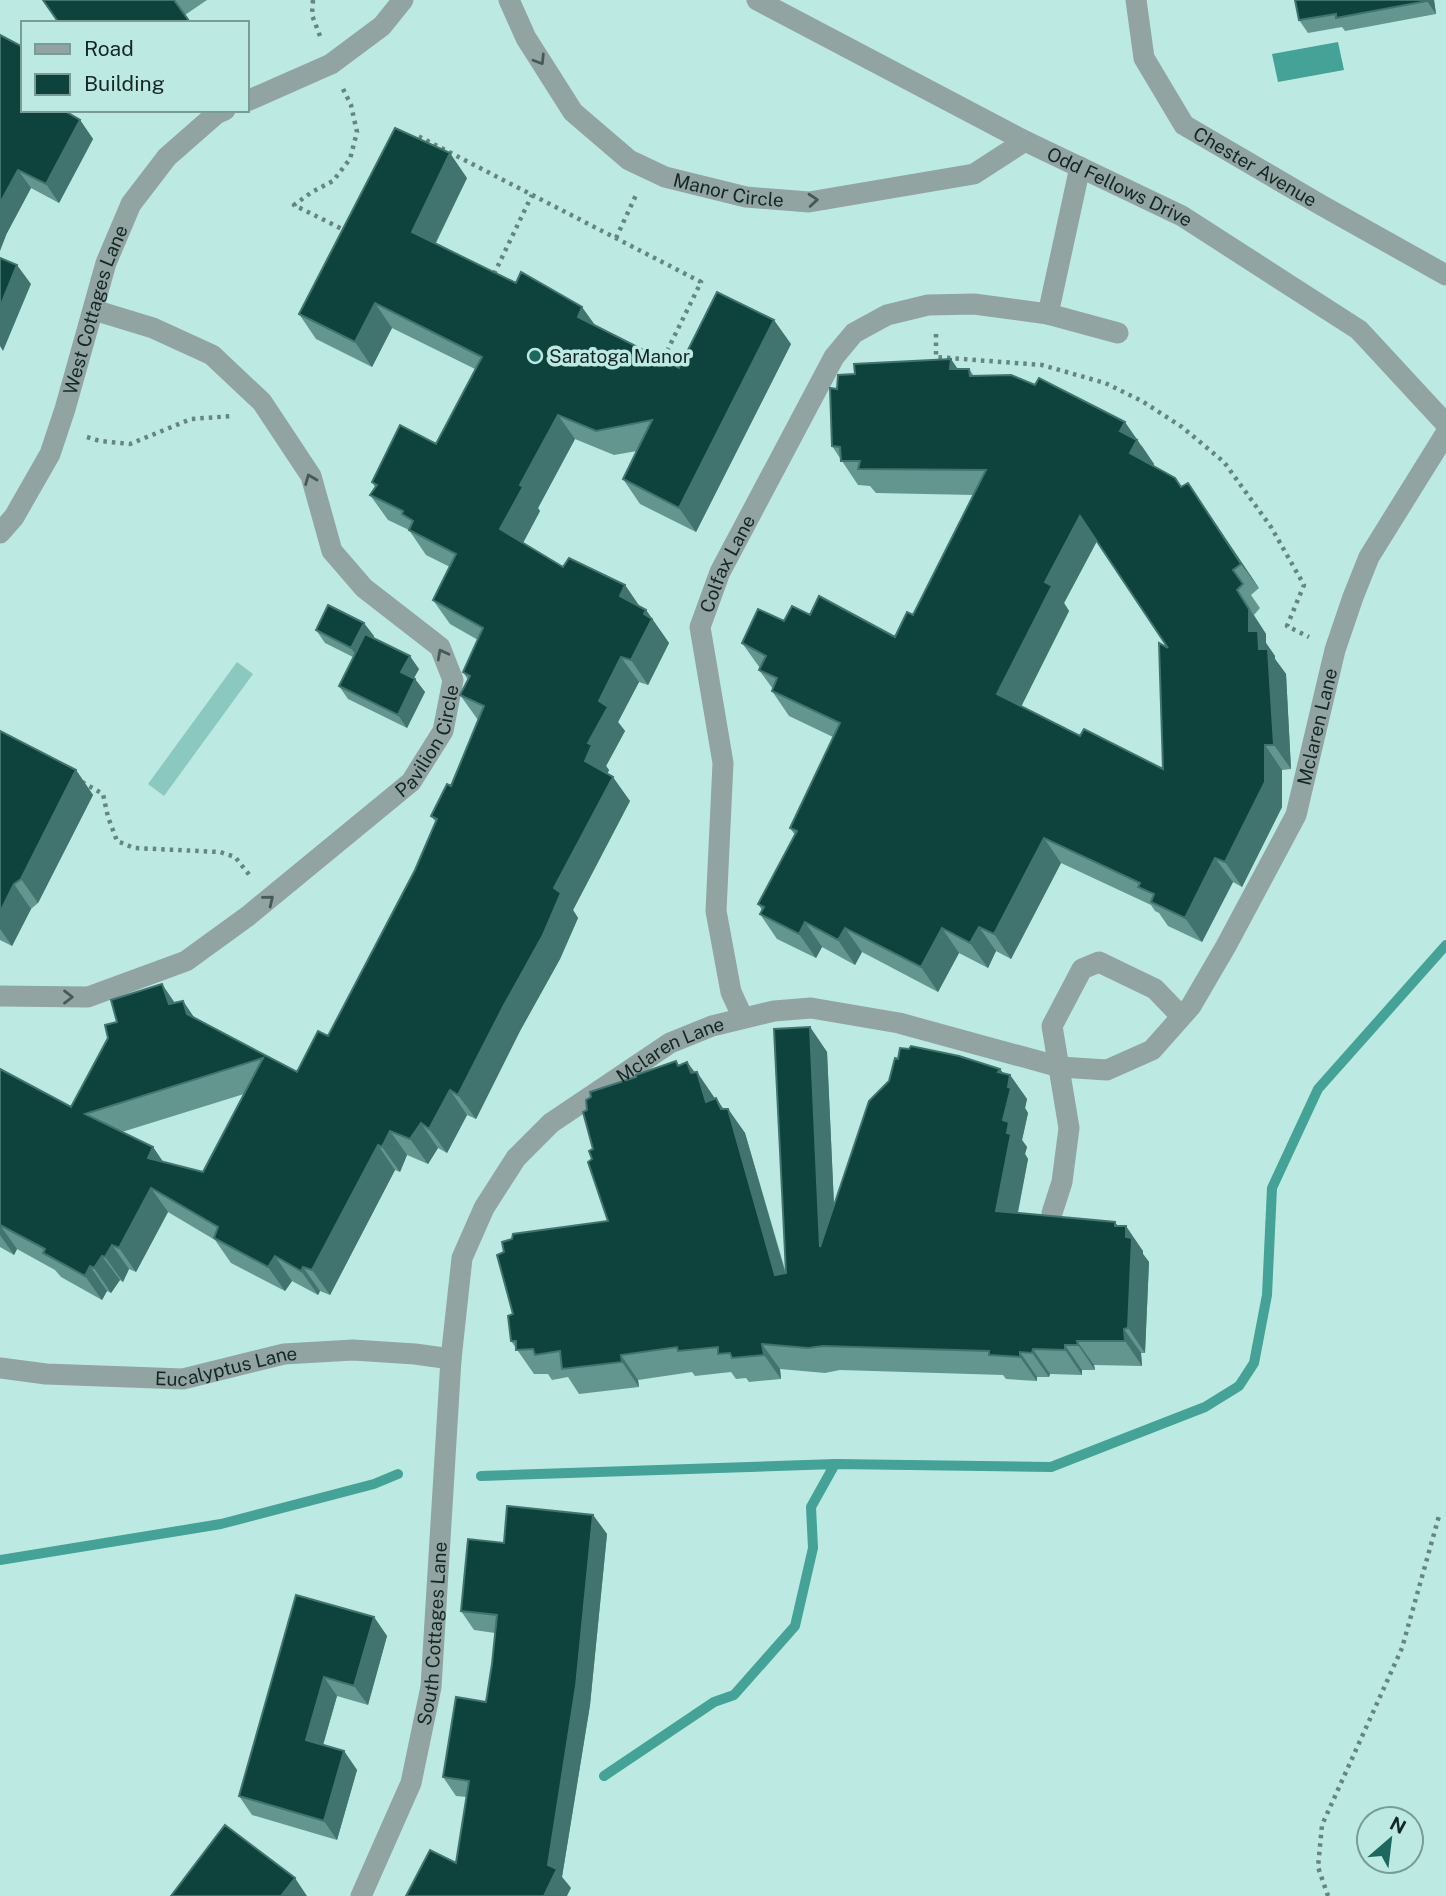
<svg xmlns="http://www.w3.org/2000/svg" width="1446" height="1896" viewBox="0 0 1446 1896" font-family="'Public Sans',sans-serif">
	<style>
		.green { fill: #8bc9c0 }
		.water { fill: #44a297 }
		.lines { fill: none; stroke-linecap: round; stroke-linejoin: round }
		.stream { stroke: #44a297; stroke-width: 10 }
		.path { stroke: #658580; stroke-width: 4.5; stroke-dasharray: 3.5 5; stroke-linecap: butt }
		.minor { stroke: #91a4a1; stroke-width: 21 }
		.wall { fill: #649690; fill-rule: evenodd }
		.shaded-wall { fill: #42746f }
		.building { fill: #0d423d; stroke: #42746f; stroke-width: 2; fill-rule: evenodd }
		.oneway { stroke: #475957 }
		.poi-dot { fill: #1d675f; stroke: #bceae3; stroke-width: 2.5 }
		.labels { text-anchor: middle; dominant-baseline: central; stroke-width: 7; stroke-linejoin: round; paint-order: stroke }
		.street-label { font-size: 19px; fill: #152725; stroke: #bceae3 }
		.poi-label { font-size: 19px; fill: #152725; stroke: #bceae3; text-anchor: start }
	</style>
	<rect width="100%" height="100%" fill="#bceae3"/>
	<path class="green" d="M237,662L253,674L164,796L148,784Z"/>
	<path class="water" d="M1338,42L1344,70L1278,82L1272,54Z"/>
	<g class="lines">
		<path class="stream" d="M481,1476L835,1464
			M0,1560L221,1524L374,1484L398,1474
			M604,1776L714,1702L734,1695L795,1626L813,1548L811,1507L835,1464L1051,1467L1205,1407L1239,1386L1254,1363L1267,1295L1272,1188L1318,1089L1446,945"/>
		<path class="path" d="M313,0L312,15L320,36
			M343,89L351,105L357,132L350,159L333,181L312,192L294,205L346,231
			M414,140L416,135L701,282L668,349
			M616,238L636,195
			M494,274L532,195
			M936,334V357L1042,365L1105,383L1142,401L1182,427L1224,462L1271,527L1304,585L1287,626L1309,637
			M87,437L100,441L130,444L191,419L233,416
			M82,782L103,794L108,817L117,841L134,848L220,852L235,857L251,877
			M1328,1896L1318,1867L1322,1825L1402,1648L1439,1516"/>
		<g class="minor">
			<path id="s1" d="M509,0L526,38L573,112L629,160L665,177L746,197L809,202L974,174L1025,141"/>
			<path id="s2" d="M757,0L1025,141L1182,216L1359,330L1446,424"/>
			<path id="s3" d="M1136,0L1144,58L1184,125L1321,205L1446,275"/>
			<path d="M247,101L331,64L382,26L403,0"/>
			<path d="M1048,314L1080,167"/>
			<path id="s4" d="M0,533L14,517L50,454L65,409L106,263L131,204L167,157L216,114L225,110"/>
			<path id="s5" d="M0,996L88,997L186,961L248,916L411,782L443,731L453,680L440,647L364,588L332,551L311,476L262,402L212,355L153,328L94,310"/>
			<path id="s6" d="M743,1018L731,992L716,911L723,763L700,627L720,572L834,357L854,333L887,315L928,305L974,304L1048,314L1118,333"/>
			<path d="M1052,1213L1062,1182L1069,1128L1052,1026L1082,969L1099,962L1155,989L1181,1016"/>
			<path id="s7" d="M0,1368L46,1374L183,1379L284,1354L353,1350L415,1354L451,1359"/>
			<path id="s8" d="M361,1896L411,1783L431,1687L451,1359L462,1258L484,1208L516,1158L551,1123L670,1043L712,1026L774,1011L811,1008L899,1023L1060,1067L1107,1070L1152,1050L1191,1006L1226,946L1296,815L1335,650L1353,597L1369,557L1446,433"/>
		</g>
	</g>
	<path class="wall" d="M43,0H207L185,15L190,23H59Z
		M1295,0H1434L1436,14L1345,31L1342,27L1308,33L1299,20Z
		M0,35L70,114L80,120L93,139L59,203L31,188L7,233Z
		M467,178L436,243L595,326L679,368L791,344L696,532L640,504L623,479L637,451L614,455L575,439L538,508L540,511L523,543L563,567L625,585L640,607L646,610L669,643L648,685L639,682L618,722L625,731L606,766L609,770L607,774L630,801L573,910L578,918L560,959L520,1031L476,1119L467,1115L447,1153L438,1148L428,1164L407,1155L400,1172L395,1170L330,1295L320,1291L318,1295L292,1281L285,1291L231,1263L215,1240L168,1212L136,1272L129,1269L123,1282L120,1280L111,1293L107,1291L102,1300L61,1277L55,1270L17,1249L14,1255L0,1247V1069L71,1107L175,1003L183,1001L193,1017L297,1072L328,1036L415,870L436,822L431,816L451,786L478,720L460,695L468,680L463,672L478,640L450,624L433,600L450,567L426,555L409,530L388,520L370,495L375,487L372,482L436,444L475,369L392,328L372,367L316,339L299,314ZM244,1094L203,1172L163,1162L153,1147L122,1132Z
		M958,369H969L974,376L1142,446L1154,464L1153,466L1181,487L1205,508L1259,588L1251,595L1260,608L1254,615L1266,634V643L1275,656V659L1286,674L1291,769L1282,770V807L1242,887L1233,882L1202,942L1168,926L1159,913L1155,911L1151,905L1061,863L1011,959L996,951L988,968L959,953L938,992L862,952L855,965L822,947L816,958L777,939L760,914L762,910L758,904L795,835L790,828L833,737L789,716L772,691L773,689L759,670L760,668L742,643L784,621L810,615L895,637L913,615L974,495L876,493L870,486L858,485L832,446L837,389ZM1097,541L1168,648L1163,769L1080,736L1021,706L1069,611L1064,603Z
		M316,630L374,636L373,638L419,669L414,678L425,692L407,728L348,699L339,686L353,657L325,643Z
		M0,731L76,770L93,795L38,903L31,909L12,946L0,940Z
		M810,1027L827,1052L834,1205L1000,1069L1003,1073L1010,1075L1027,1099L1025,1108L1028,1113L1022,1140L1027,1147L1025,1154L1028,1159L1018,1213L1118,1226L1143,1251V1254L1149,1262L1145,1353H1141L1142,1366L1094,1365L1095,1370H1082V1375L1050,1374L1049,1377H1037V1381L1006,1379L1003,1375L840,1370L825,1373L780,1369L781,1379L749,1382L746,1378L736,1379L731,1372L695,1376L692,1372L638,1380L639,1387L579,1394L568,1377L552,1380L548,1374H534L511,1341L513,1314L608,1221L592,1159L593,1149L636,1077L676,1061L679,1066L687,1062L715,1099L723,1109H728L745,1133L786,1273Z
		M593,1515L607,1534L590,1705L562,1877L571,1888L456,1863L467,1797L456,1796L443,1777L486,1702L492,1664L495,1633L474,1630L461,1611L504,1543Z
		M296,1595L374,1617L387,1636L368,1705L337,1696L323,1745L344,1751L357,1770L337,1840L252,1815L239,1796Z"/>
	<path class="shaded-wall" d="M1427,0H1434L1436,14L1427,1Z
		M80,120L93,139L59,203L46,184Z
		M450,153L467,178L429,256L412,232Z
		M18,170L31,188L7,233L0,251V203Z
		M17,265L31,284L3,351L0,346V307Z
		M375,303L392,328L372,367L355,342Z
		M582,307L600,332L578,317Z
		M774,320L791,344L696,532L679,508Z
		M951,359L968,384L950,369Z
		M558,415L575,439L538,508L540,511L517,554L500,529L520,485Z
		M1125,422L1154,464L1147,477L1130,453L1120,431Z
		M1188,483L1205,508L1259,588L1241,564Z
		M1080,516L1097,541L1064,603L1069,611L1015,719L997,694L1045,582Z
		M625,585L642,610L620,596Z
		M1237,590L1266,634V643L1275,656V659L1286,674L1291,769L1274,745L1259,649L1249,631Z
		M646,610L669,643L648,685L631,660L644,614Z
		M364,623L374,636L360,661L351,648Z
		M410,656L419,669L410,685L401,672Z
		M621,657L639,682L618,722L625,731L606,766L609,770L602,786L585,761L588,743L599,701Z
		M415,679L425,692L407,728L398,715Z
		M1265,745L1282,770V807L1242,887L1225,862Z
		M76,770L93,795L38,903L21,879Z
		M613,777L630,801L573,910L578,918L560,959L520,1031L476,1119L458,1095L554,888Z
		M1044,838L1061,863L1011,959L994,934Z
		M1215,858L1233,882L1202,942L1185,918Z
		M14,884L31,909L12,946L0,929V912Z
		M805,922L822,947L816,958L799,934Z
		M979,927L996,951L988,968L970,943Z
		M845,928L862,952L855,965L838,940Z
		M942,928L959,953L938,992L921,967Z
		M162,984L179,1009L169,1004Z
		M183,1001L200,1026L187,1014Z
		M810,1027L827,1052L837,1271L820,1247Z
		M687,1062L698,1077L697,1072L714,1097L723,1127L706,1102L691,1073Z
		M1000,1069L1009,1081L1010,1075L1027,1099L1025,1108L1028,1113L1022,1140L1027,1147L1025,1154L1028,1159L1013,1236L996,1211L1003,1120L998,1072Z
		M450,1090L467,1115L447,1153L429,1129Z
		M716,1098L731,1120L728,1109L745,1133L793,1300L775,1275L721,1109Z
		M421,1123L438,1148L428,1164L410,1139Z
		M390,1131L407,1155L400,1172L382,1147Z
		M378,1145L395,1170L330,1295L312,1270Z
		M153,1147L170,1172L148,1158Z
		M151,1188L168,1212L136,1272L119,1248Z
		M1115,1222L1132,1246L1126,1237V1226L1143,1251V1254L1149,1262L1145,1353L1128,1328Z
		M0,1225L17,1249L14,1255L0,1235Z
		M112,1245L129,1269L123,1282L105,1257Z
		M102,1256L120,1280L111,1293L94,1268Z
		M275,1256L292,1281L285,1291L268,1267Z
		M90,1266L107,1291L102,1300L85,1276Z
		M303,1267L320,1291L318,1295L301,1271Z
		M1124,1329L1141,1353L1142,1366L1125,1341Z
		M1077,1341L1094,1365L1095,1370L1078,1345Z
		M762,1344L780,1369L781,1379L764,1355Z
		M1065,1345L1082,1370V1375L1065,1350Z
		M1033,1349L1050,1374L1049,1377L1032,1353Z
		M1020,1352L1037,1377V1381L1020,1357Z
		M621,1355L638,1380L639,1387L622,1362Z
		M593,1515L607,1534L590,1705L562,1877L571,1888L567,1896H544Z
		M374,1617L387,1636L368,1705L354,1686Z
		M324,1677L337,1696L319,1759L306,1740Z
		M344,1751L357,1770L337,1840L324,1821Z
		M295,1878L307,1896H281Z"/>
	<path class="building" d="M43,0H174L189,21L187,23H59Z
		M1295,0H1427V1L1336,18V14L1299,20Z
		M0,35L23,47V110H63L80,120L46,184L18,170L0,203Z
		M395,128L450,153L412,232L516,283L521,272L582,307L578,317L679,368L717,292L774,320L679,508L623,479L652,420L596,431L558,415L520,485L523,487L500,529L563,567L569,558L625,585L620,596L646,610L644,614L652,619L631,660L621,657L599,701L608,707L588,743L592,745L585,761L613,777L554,888L561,893L543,935L503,1007L458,1095L450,1090L429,1129L421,1123L410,1139L390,1131L382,1147L378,1145L312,1270L303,1267L301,1271L275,1256L268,1267L214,1238L218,1227L151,1188L119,1248L112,1245L105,1257L102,1256L94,1268L90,1266L85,1276L43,1253L45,1249L0,1225V1069L71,1107L108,1038L105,1025L117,1022L111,1000L162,984L169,1004L183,1001L187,1014L297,1072L318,1031L328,1036L415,870L437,819L431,816L447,784L451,786L484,706L460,695L470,676L463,672L483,628L433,600L456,554L409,530L413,521L402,514L403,511L370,495L377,485L372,482L400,425L436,444L482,357L375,303L355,342L299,314ZM263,1058L203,1172L148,1158L153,1147L85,1114Z
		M0,258L17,265L0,307Z
		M951,359L950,369H969L970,376L1011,375L1035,385L1039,378L1125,422L1120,431L1137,440L1130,453L1175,478L1181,487L1188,483L1241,564L1233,570L1243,584L1237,590L1249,609V631H1258L1259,649H1268L1274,745H1265V782L1225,862L1215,858L1185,918L1151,902L1154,894L1138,887L1140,883L1044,838L994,934L979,927L970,943L942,928L921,967L845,928L838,940L805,922L799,934L760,914L764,907L758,904L797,831L790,828L840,723L772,691L777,678L759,670L766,656L742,643L758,609L784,621L792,606L810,615L819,596L895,637L907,612L913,615L986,470L858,469L860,461H841L840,447L832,446L830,388L837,389L838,375L855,374L854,364ZM1080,516L1168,648L1159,643L1163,769L1084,729L1080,736L997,694L1052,586L1045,582Z
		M328,605L364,623L351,648L316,630Z
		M365,634L410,656L401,672L415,679L398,715L339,686Z
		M0,731L76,770L21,879L14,884L0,912Z
		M810,1027L820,1247L869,1101L889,1081L895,1058L898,1059L900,1048L909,1049L911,1046L959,1056L1000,1069L998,1072L1010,1075L1008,1087L1011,1088L1003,1120L1009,1122L1007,1133L1011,1134L996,1211L1115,1222V1226H1126V1237L1132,1238L1128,1328L1124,1329L1125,1341H1077L1078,1345H1065V1350L1033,1349L1032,1353L1020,1352V1357L989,1355V1351L823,1346L808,1348L762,1344L764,1355L732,1358L730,1353L718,1354V1347L678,1351L677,1347L621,1355L622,1362L562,1369L560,1351L535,1355L533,1349L516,1350V1341H511L508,1316L513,1314L497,1255L504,1252L502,1242L512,1239L513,1234L608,1221L588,1162L592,1159L589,1151L593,1149L583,1112L587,1110L586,1100L591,1097L590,1092L636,1077V1075L676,1061L678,1066L687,1062L691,1073L697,1072L706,1102L716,1098L721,1109H728L775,1275L786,1273L774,1029Z
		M507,1506L593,1515L576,1686L548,1865L557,1869L544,1896H406L430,1850L456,1863L469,1781L443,1777L456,1697L486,1702L492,1664L497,1615L461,1611L468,1539L504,1543Z
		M296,1595L374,1617L354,1686L324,1677L306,1740L344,1751L324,1821L239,1796Z
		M225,1825L295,1878L281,1896H171Z"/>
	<defs><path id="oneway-chevron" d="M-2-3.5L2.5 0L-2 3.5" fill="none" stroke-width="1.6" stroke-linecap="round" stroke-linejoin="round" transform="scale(1.75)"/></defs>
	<g class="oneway">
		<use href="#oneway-chevron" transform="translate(540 60) rotate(58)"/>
		<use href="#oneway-chevron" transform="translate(813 200) rotate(-5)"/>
		<use href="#oneway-chevron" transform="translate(310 479) rotate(-112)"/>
		<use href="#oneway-chevron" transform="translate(442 654) rotate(-118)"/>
		<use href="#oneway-chevron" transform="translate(269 900) rotate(-39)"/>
		<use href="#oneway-chevron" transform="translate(68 997)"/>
	</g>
	<circle class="poi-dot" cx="535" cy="356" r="7"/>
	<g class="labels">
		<g class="street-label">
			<text stroke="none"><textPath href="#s3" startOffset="219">Chester Avenue</textPath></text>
			<text stroke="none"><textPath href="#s2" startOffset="408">Odd Fellows Drive</textPath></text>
			<text stroke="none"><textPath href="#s1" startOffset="308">Manor Circle</textPath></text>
			<text stroke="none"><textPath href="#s4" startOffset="245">West Cottages Lane</textPath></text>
			<text stroke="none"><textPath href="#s6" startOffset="466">Colfax Lane</textPath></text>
			<text stroke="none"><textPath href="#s8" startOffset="1825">Mclaren Lane</textPath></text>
			<text stroke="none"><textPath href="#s5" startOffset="525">Pavilion Circle</textPath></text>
			<text stroke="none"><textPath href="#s8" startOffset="956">Mclaren Lane</textPath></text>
			<text stroke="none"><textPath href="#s7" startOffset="228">Eucalyptus Lane</textPath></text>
			<text stroke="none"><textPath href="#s8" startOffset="275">South Cottages Lane</textPath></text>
		</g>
		<g class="poi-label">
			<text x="549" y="356">Saratoga Manor</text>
		</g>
	</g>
	<rect x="21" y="21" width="228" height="91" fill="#bceae3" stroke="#799c97" stroke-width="2"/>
	<rect x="35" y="44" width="35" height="10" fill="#91a4a1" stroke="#799c97" stroke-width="2"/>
	<text x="84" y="56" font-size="21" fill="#152725">Road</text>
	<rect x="35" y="74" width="35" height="21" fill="#0d423d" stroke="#799c97" stroke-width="2"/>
	<text x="84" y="91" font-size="21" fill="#152725">Building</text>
	<g transform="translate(1390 1840) rotate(28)"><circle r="33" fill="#bceae3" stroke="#799c97" stroke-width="2"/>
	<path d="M0-5L12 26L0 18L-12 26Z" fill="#1d675f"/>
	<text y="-10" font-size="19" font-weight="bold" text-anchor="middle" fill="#152725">N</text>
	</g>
</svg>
